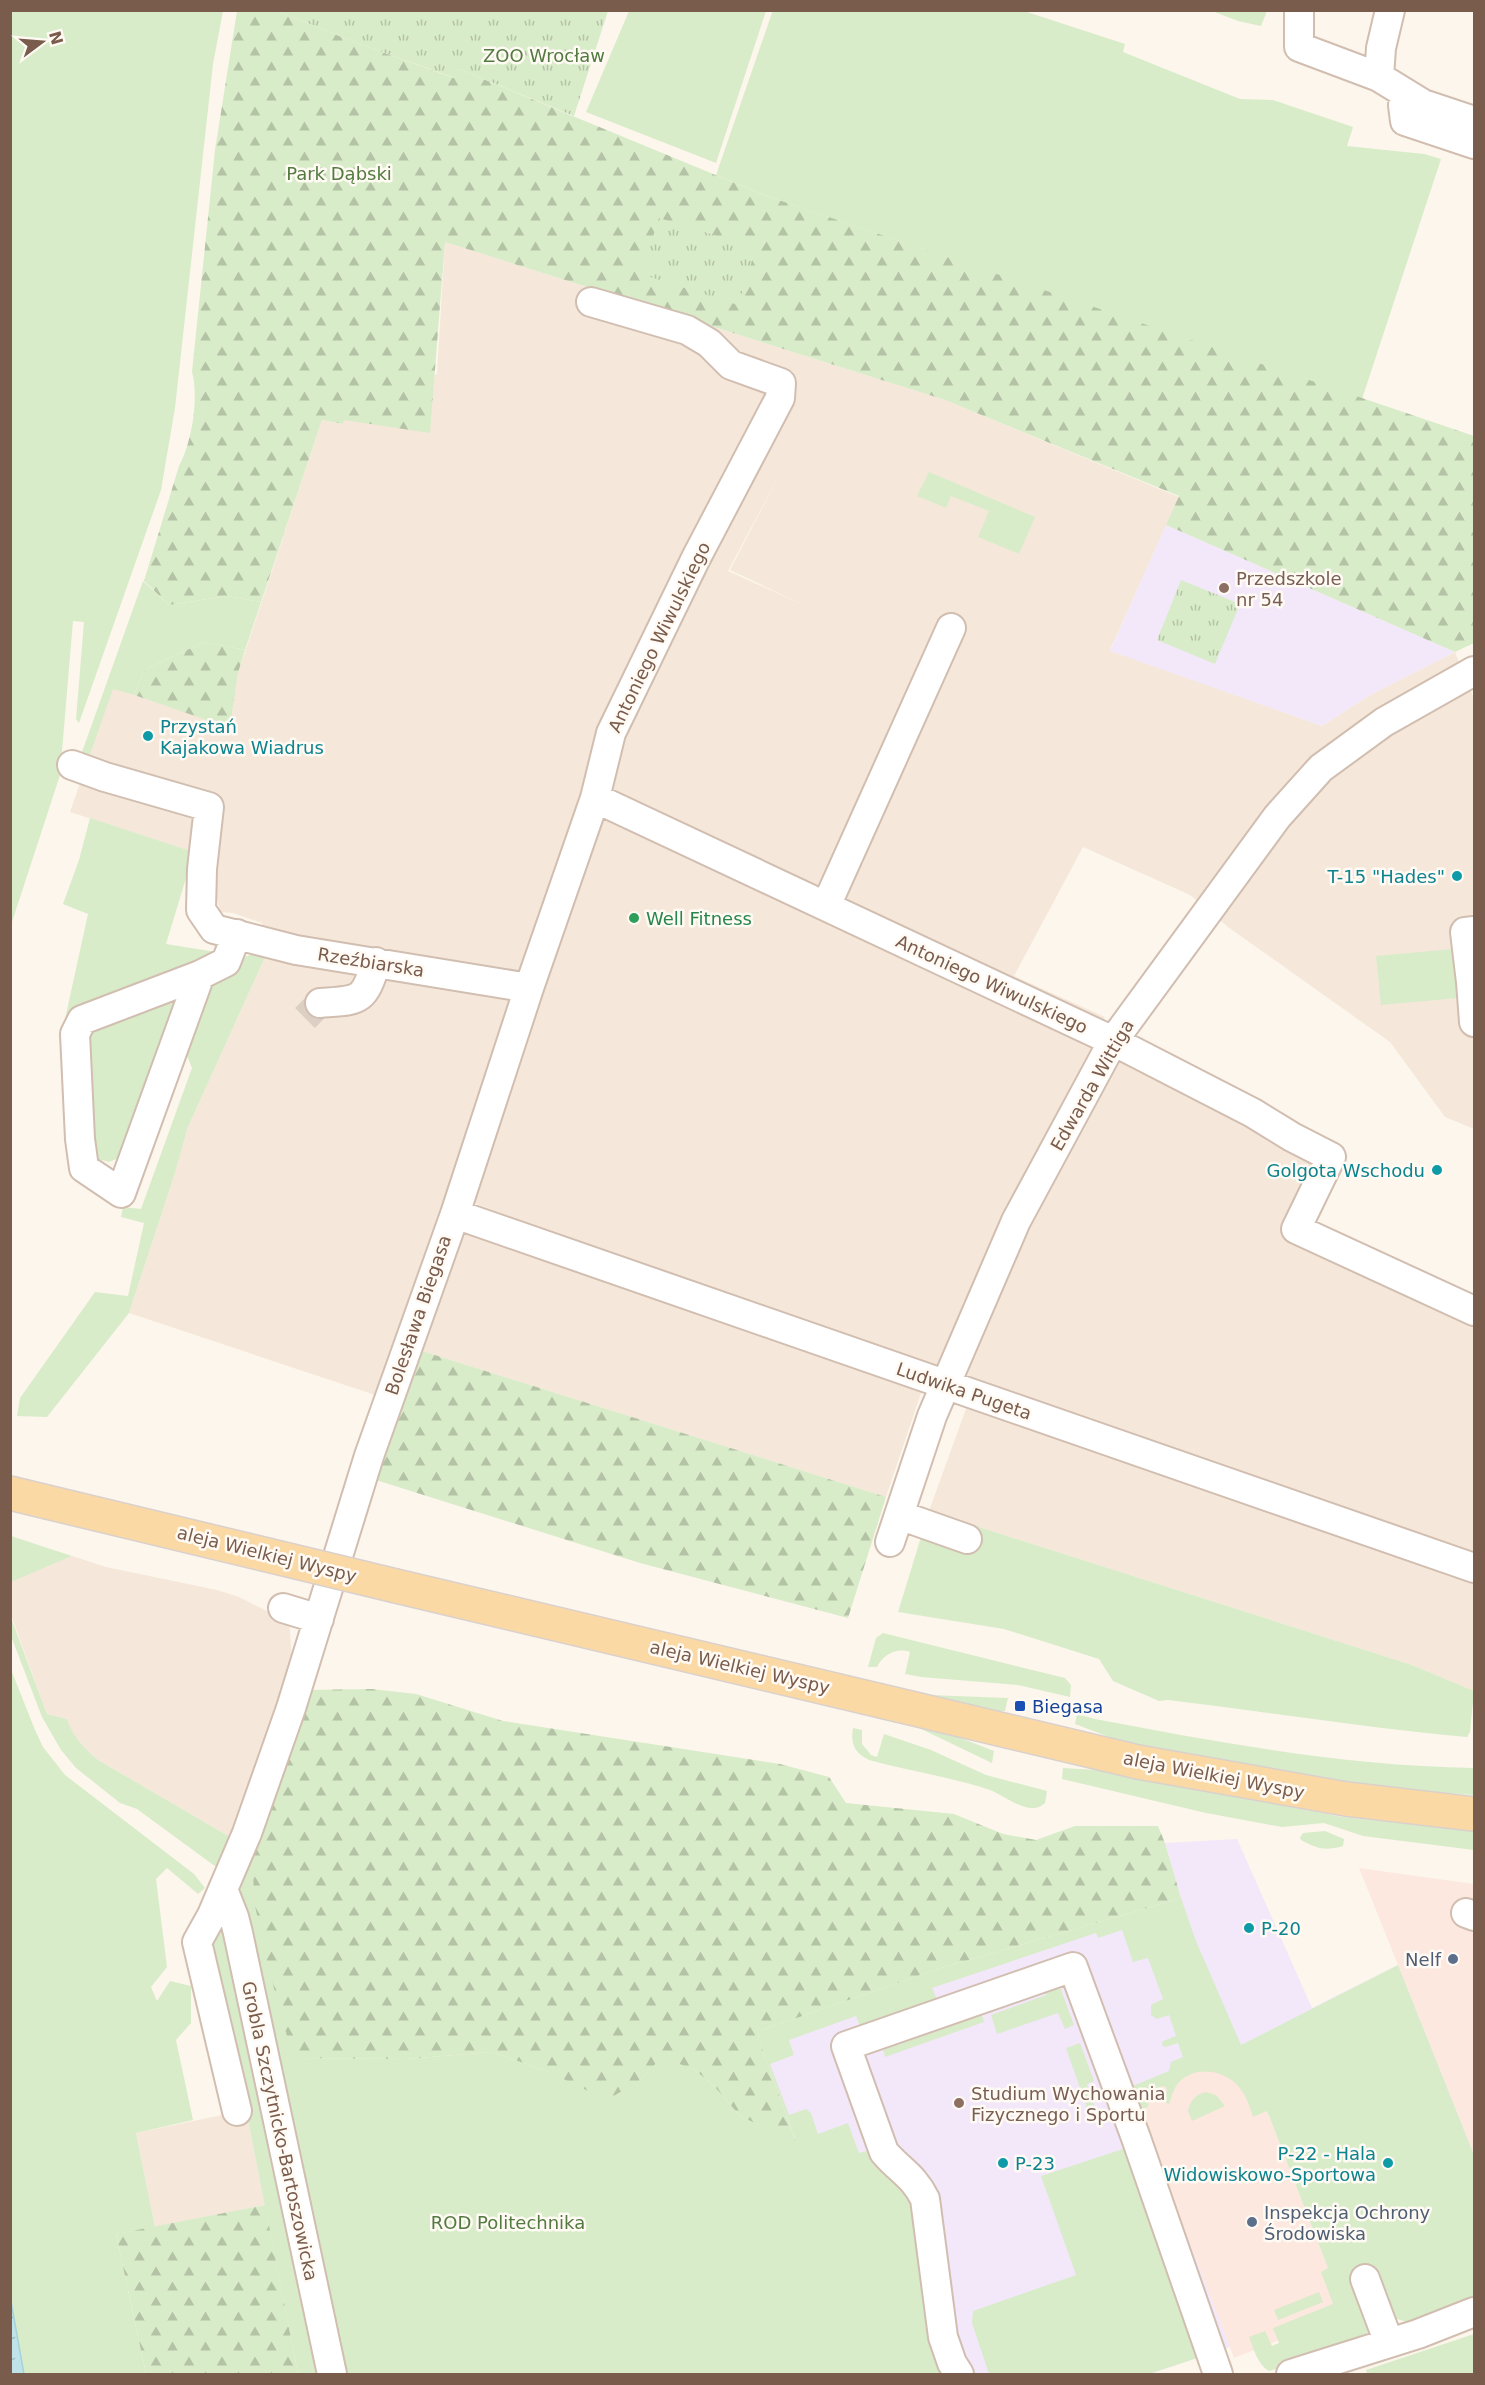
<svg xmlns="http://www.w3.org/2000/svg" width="1485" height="2385" viewBox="0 0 1485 2385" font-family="'DejaVu Sans',sans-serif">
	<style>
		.residential { fill: #f5e8da; fill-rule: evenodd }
		.commercial { fill: #fde8e0 }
		.education { fill: #f3e8fa }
		.green { fill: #d8ecc9 }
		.forest { fill: url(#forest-firs) }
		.park { fill: url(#park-tufts) }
		.water { fill: url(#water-ripples); stroke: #a5d3da; stroke-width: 1.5 }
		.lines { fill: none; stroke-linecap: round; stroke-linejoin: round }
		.minor-tunnel { stroke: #dcd0c4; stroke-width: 28; stroke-dasharray: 28 14; stroke-linecap: butt }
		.minor-casing { stroke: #d1beb0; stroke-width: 32 }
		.major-casing { stroke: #dad1cd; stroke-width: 36 }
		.minor { stroke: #fff; stroke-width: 28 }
		.major { stroke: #fbd9a5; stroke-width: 33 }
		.major-bridge-casing { stroke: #dad1cd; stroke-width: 36; stroke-linecap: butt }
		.major-bridge { stroke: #fbd9a5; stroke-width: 33 }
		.education-dot { fill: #8d6e63; stroke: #fffaf3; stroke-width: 2 }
		.culture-dot { fill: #0f9aa8; stroke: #fffaf3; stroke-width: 2 }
		.leisure-dot { fill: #2e9e5b; stroke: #fffaf3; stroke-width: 2 }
		.transit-dot { fill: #1a4fb4; stroke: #fffaf3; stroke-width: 2 }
		.service-dot { fill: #5c6f8a; stroke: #fffaf3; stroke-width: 2 }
		.labels { text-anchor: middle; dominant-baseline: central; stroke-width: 5; stroke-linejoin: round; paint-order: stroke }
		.park-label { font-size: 18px; fill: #537a41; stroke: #fffaf3 }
		.education-label { font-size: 18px; fill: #785e54; stroke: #fffaf3; text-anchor: start }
		.street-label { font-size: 18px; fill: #7a5c4d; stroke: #fffaf3 }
		.culture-label { font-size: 18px; fill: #0d838f; stroke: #fffaf3; text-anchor: start }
		.leisure-label { font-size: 18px; fill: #27864d; stroke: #fffaf3; text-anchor: start }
		.transit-label { font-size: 18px; fill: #164399; stroke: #fffaf3; text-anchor: start }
		.service-label { font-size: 18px; fill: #4e5e75; stroke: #fffaf3; text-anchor: end }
	</style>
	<defs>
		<pattern id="forest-firs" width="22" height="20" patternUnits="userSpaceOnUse" patternTransform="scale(1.5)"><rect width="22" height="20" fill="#d8ecc9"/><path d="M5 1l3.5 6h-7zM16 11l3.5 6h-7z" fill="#b4c2a5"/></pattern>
		<pattern id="park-tufts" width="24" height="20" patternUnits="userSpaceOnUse" patternTransform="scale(1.5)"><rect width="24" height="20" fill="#d8ecc9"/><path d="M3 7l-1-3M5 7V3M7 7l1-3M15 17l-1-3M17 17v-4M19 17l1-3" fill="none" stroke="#b4c2a5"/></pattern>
		<pattern id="water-ripples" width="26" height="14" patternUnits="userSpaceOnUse" patternTransform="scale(1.5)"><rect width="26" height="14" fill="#bfe3e8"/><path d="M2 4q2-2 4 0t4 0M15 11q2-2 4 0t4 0" fill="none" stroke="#a0bbbe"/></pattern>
	</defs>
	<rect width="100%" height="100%" fill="#fdf6ec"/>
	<path class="residential" d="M445,242L945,400L1179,497L1110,650L1322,726L1370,695L1455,652L1474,699V1129L1445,1117L1390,1042L1228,927L1190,895L1083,847L1014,976L1105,1017L1093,1040L1324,1160L1288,1237L1474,1318V1553L1459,1549L592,1247L447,1193L375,1395L129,1313L175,1173L188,1127L266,955L262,923L233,913L220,912L212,874L194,852L70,812L113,688L230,727L238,673L322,420L342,424L343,420L437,374ZM784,466L730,570L806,606L728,571Z
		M470,1233L922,1390L886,1497L419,1350L458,1238Z
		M967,1406L1474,1582V1691L1412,1665L929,1511Z
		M72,1556L106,1567L217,1590L239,1597L267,1611L273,1621L289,1619L292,1660L278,1715L230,1837L98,1760L82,1746L71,1730L67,1719L47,1714L11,1615L10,1582Z
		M246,2110L265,2205L155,2227L136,2133Z"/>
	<path class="commercial" d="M1359,1868L1474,1884V2155L1398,1965Z
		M1241,2045L1346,2314L1234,2358L1133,2097Z"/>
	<path class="education" d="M1166,525L1455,652L1370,695L1322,726L1110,651Z
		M1237,1839L1312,2008L1398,1965L1474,2155L1267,2111L1241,2045L1133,2097L1230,2347L1149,2374H936L796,2142L758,2037L1181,1898L1165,1843Z"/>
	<path class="green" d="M773,10L1024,11L1125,44L1123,52L1240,99L1273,100L1353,127L1347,146L1424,154L1441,159L1362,399L764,195L716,175Z
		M11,11H223L213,64L175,408L161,490L79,723L76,719L84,622L73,621L61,763L63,766L11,925Z
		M629,11H766L716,163L586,112Z
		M1212,11L1267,10V11L1261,26L1238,21Z
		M929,472L1035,517L1019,554L978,537L989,511L951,496L946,508L917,496Z
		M143,581L169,605L227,596L261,602L245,650L204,642L144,670L134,695L113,689L90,755L82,752Z
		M90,818L194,852L166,944L222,953L76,1017L65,1019L88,914L63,904L79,860Z
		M1453,949L1458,998L1381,1005L1376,956Z
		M250,955H266L188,1127L175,1173L129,1313L47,1417L17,1416L20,1398L95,1292L128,1296L144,1223L121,1217L123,1207L141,1209L192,1068L182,1044L214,977L241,958Z
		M185,992L121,1157L109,1162L98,1159L88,1134L87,1040L95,1028Z
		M929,1511L1412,1665L1474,1691L1470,1732L1467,1737C1367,1728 1268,1712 1168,1700L1159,1701L1113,1681L1099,1659L1004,1629L898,1612Z
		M11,1536L72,1556L11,1582Z
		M10,1615L47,1714L67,1719C73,1737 84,1748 98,1760L230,1837L232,1840L223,1865L217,1867L212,1864L137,1809L120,1803L76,1768L61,1750L42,1717L11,1636Z
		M883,1633L1065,1678L1071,1685L1070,1697L1018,1685L921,1677L905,1674L910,1652C896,1647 883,1655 877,1667H868L876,1638Z
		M10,1667L35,1730L43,1747L65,1775L194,1874L205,1888L198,1894L167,1868L156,1879L167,1967L151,1987L157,2001L170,1981L191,1986V2023L176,2040L193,2120L136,2133L155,2227L116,2234L146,2374H24L10,2296Z
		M878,1683L929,1695L1008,1698L1005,1711H985L878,1686Z
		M873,1712L958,1737L994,1751L992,1763L919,1728L872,1717Z
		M1077,1714L1095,1719C1221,1743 1346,1766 1474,1768V1795L1386,1788L1232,1767L1136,1747L1075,1724Z
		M853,1728L862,1730V1744L871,1755L877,1757L884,1734L931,1750L986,1775L1047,1791L1045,1803C1030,1818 1006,1796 990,1790C951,1777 909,1771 869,1760C855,1753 850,1744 853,1728Z
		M1063,1768L1114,1771L1205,1791L1343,1817L1474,1831V1850L1363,1836L1324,1823L1282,1827L1206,1813L1062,1779Z
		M1325,1831L1344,1839L1343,1846C1326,1851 1317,1849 1301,1840L1300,1837L1303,1833Z
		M252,1835L293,2058L407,2059L492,2052L549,2072L640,2080L662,2056L695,2070L715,2087L740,2116L796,2141L758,2037L762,2030L938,1969L1181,1898L1196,1941L1241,2045L1398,1965L1474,2155V2301L1411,2323L1397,2319L1391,2315L1371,2328L1363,2338L1329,2353L1269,2371C1257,2364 1254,2349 1249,2337L1265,2331L1272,2346L1279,2343L1273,2328L1333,2304L1321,2272L1328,2268L1267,2111L1253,2117C1250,2108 1247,2098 1242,2091C1228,2069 1192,2063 1176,2086C1173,2091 1171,2099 1169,2104L1162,2101L1167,2091L1166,2087L1162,2086L1149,2096L1148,2107L1139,2110L1130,2087L1169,2071L1171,2062L1183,2057L1178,2043L1165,2047L1162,2045L1163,2041L1176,2036L1169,2015L1157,2019L1151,2015V2005L1163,1999L1148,1958L1133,1962L1122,1930L1098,1938L1096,1933L932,1988L937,2000L860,2027L856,2016L789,2040L794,2055L770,2064L789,2115L806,2109L811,2113L818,2134L848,2123L859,2153L875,2149L912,2189L948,2374H337L235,1899Z
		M222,1915L327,2374H298L246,2110L210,1979L214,1925Z
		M1044,1986L1060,1987L1074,2025L1065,2029L1058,2013L997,2034L991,2015L1046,1995Z
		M982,2015L984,2022L885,2057L883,2050Z
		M1080,2043L1094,2081L1087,2084L1096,2111L1089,2114L1066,2048Z
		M1206,2092L1216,2095L1225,2106L1192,2121L1188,2111C1190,2100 1196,2094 1206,2092Z
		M1129,2147L1203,2356L1149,2374H989L972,2323L973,2311L1076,2275L1041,2176Z
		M1319,2292L1323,2302L1278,2320L1274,2310Z
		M1474,2334V2374H1367L1366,2370Z"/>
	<path class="forest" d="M237,11H278L354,42L454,78L459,69L764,195L1474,436V643L1455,652L1166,525L1179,496L945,400L445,242L430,433L344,420L343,424L322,420L261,602L227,596L169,605L144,581L179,466C192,443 199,397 192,372L215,150Z
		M204,642L245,650L238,673L230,728L134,695L144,670Z
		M419,1350L886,1497L848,1618L640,1563L376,1480Z
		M372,1689L416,1694L503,1721L780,1764L829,1777L846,1803L954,1814L1003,1834L1036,1840L1075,1826H1158L1165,1843L1181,1898L938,1969L762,2030L758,2037L796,2142L740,2116L715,2087L695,2070L662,2057L640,2080L607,2100L549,2072L492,2052L407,2059L293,2058L268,1966L254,1901L252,1835L304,1690Z
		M265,2205L298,2374H146L116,2234Z"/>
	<path class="park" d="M278,11L608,10V11L574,116L459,69L455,78L354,42Z
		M659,218L756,248L738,305L641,274Z
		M1181,580L1240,604L1215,664L1157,640Z"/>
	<path class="water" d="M10,2296L24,2374H11Z"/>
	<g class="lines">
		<path class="minor-tunnel" d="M305,1018L320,1003"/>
		<g class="minor-casing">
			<path id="minor" d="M1299,10V47L1379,77L1423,104L1474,121
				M1379,77L1381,48L1390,10
				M1406,94L1403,105L1405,121L1474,144
				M72,765L105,777L209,807L202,869L201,910L214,929L296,950L529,988
				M595,798L1113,1041L1253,1113L1292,1137L1331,1157L1296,1229L1474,1311
				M826,906L951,628
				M1474,931L1465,932L1471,982L1474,981
				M200,975L82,1020L75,1034L80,1139L84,1168L121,1193L200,975L226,962L237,934
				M1471,982L1474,1022
				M320,1003C359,1000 364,1003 376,962
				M455,1214L1474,1568
				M899,1515L967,1539
				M890,1542L932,1416L1016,1221L1113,1041L1277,817L1321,768L1384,722L1474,671
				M283,1608L319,1619
				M223,1889L234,1917L238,1933L332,2374
				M1466,1913L1474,1916
				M237,2111L197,1942L212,1915L247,1833L291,1708L369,1456L455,1214L529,988L595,798L611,733L696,558L780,398L781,383L731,365L709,343L687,330L591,302
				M1365,2279L1389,2343
				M959,2374L952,2363L943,2337L925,2199C914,2176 899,2170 884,2152L846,2046L1073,1967L1136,2138L1218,2374
				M1291,2374L1418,2334L1474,2312"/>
		</g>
		<g class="major-casing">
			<path id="major" d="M10,1493L47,1502
				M396,1586L1138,1762L1346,1799L1474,1814"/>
		</g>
		<use href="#minor" class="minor"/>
		<use href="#major" class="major"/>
		<g class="major-bridge-casing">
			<path id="major-bridge" d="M47,1502L396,1586"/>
		</g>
		<use href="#major-bridge" class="major-bridge"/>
	</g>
	<g class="education-dot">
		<circle cx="1224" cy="588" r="6"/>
		<circle cx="959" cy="2103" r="6"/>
	</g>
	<g class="culture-dot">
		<circle cx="148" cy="736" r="6"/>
		<circle cx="1457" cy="876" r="6"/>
		<circle cx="1437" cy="1170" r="6"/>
		<circle cx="1249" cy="1928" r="6"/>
		<circle cx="1003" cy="2163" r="6"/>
		<circle cx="1388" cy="2163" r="6"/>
	</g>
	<circle class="leisure-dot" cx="634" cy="918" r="6"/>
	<rect class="transit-dot" x="1014" y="1700" width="12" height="12" rx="3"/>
	<g class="service-dot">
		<circle cx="1453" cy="1959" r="6"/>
		<circle cx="1252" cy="2222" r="6"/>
	</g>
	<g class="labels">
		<g class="park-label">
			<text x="544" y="55">ZOO Wrocław</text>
			<text x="339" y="173">Park Dąbski</text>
			<text x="508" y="2222">ROD Politechnika</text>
		</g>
		<g class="education-label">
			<text x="1236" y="578">Przedszkole<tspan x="1236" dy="21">nr 54</tspan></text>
			<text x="971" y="2093">Studium Wychowania<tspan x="971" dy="21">Fizycznego i Sportu</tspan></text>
		</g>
		<g class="street-label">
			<text transform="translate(659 637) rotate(-64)">Antoniego Wiwulskiego</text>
			<text transform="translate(371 962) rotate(9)">Rzeźbiarska</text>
			<text transform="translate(992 984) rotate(25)">Antoniego Wiwulskiego</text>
			<text transform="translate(1092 1085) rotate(-60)">Edwarda Wittiga</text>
			<text transform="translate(418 1315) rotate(-71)">Bolesława Biegasa</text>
			<text transform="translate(964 1391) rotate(19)">Ludwika Pugeta</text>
			<text transform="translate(267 1554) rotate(14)">aleja Wielkiej Wyspy</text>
			<text transform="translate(740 1667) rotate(13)">aleja Wielkiej Wyspy</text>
			<text transform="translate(1214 1775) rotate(11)">aleja Wielkiej Wyspy</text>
			<text transform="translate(280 2131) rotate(78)">Grobla Szczytnicko-Bartoszowicka</text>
		</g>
		<g class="culture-label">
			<text x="160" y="726">Przystań<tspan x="160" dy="21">Kajakowa Wiadrus</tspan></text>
			<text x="1445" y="876" text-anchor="end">T-15 "Hades"</text>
			<text x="1425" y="1170" text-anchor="end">Golgota Wschodu</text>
			<text x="1261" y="1928">P-20</text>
			<text x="1376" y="2153" text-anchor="end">P-22 - Hala<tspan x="1376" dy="21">Widowiskowo-Sportowa</tspan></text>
			<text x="1015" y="2163">P-23</text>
		</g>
		<g class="leisure-label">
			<text x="646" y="918">Well Fitness</text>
		</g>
		<g class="transit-label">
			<text x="1032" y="1706">Biegasa</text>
		</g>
		<g class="service-label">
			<text x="1441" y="1959">Nelf</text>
			<text x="1264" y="2212" text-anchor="start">Inspekcja Ochrony<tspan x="1264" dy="21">Środowiska</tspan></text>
		</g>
	</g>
	<rect width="1485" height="2385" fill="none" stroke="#7a5c4d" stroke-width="24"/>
	<g transform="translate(42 42) rotate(74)" stroke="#fffaf3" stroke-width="4.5" paint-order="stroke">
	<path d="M0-4.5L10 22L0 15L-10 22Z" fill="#7a5c4d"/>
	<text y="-9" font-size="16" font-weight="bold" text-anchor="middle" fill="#7a5c4d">N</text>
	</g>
</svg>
